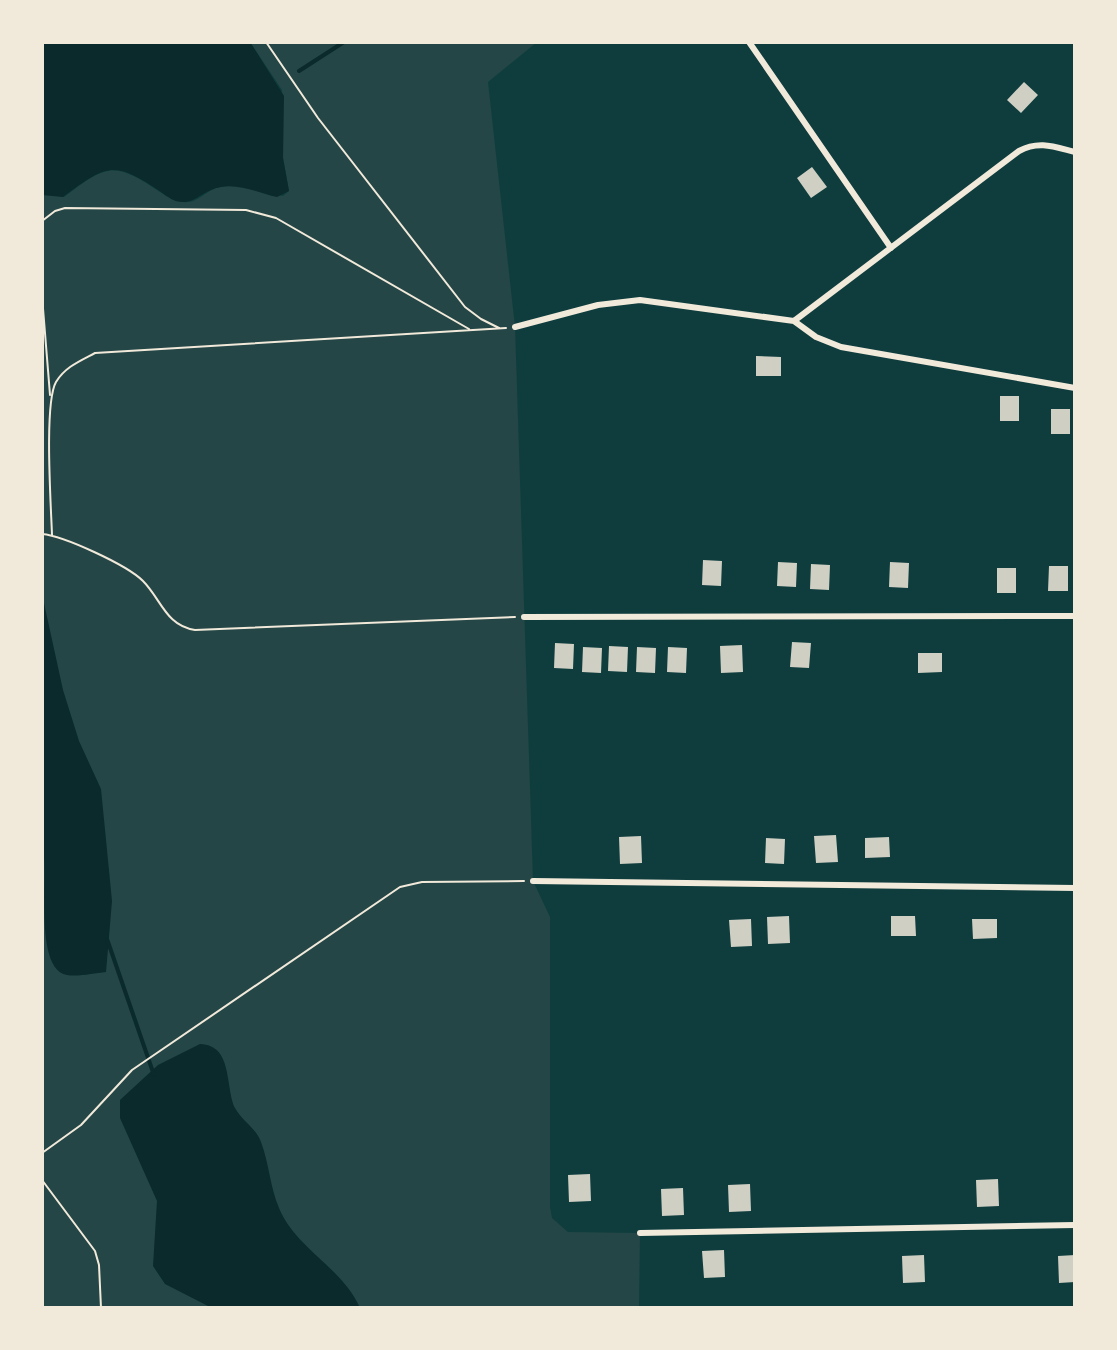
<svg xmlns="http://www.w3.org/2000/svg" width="1117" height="1350" viewBox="0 0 1117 1350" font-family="'PT Sans',sans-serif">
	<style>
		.green { fill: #244646 }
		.water { fill: #0a2a2b }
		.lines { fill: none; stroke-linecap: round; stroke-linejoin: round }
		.stream { stroke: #0a2a2b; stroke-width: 4 }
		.building { fill: #cfcfc3 }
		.path { stroke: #f1e9da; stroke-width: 2 }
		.minor { stroke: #f1e9da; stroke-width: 6 }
	</style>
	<rect width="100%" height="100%" fill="#0f3d3e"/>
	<path class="green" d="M250,42H537L488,82L515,327L533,881L550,917V1207L552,1218L568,1232L640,1233L639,1308H42V187L64,197C107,164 114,161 160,192C169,198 178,203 189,202C198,201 207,191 216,188C237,181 262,192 283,196L289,191L283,158L282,90Z"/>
	<path class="water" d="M42,42H250L284,96L283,158L289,191L277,197C256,192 232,180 211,190C201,194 194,202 183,202C174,202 168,197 161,192C114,160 107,164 63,197L42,195Z
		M42,594L63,690L79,741L101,789L112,901L106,972C94,973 79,977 67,975C32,969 50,867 42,842Z
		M200,1044C233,1045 225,1086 235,1108C242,1121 256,1128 261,1142C269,1163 270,1187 279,1208C296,1249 342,1267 360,1308H212L165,1284L153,1266L157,1201L120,1118V1100L158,1065Z"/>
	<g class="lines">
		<path class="stream" d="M299,71L344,42
			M107,939L154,1075"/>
	</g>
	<path class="building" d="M1024,82L1038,95L1021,113L1007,100Z
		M812,167L827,187L811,198L797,178Z
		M756,356L781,357V376H756Z
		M1000,396H1019V421H1000Z
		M1051,409H1070V434H1051Z
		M703,560L722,561L721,586L702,585Z
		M778,562L797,563L796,587L777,586Z
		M890,562L909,563L908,588L889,587Z
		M811,564L830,565L829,590L810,589Z
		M1049,566H1068V591H1048Z
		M997,568H1016V593H997Z
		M792,642L811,643L809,668L790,667Z
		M555,643L574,644L573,669L554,668Z
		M742,645L743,672L721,673L720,646Z
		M609,646L628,647L627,672L608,671Z
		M583,647L602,648L601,673L582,672Z
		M637,647L656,648L655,673L636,672Z
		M668,647L687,648L686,673L667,672Z
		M918,653H942V672L918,673Z
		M836,835L838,862L816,863L814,836Z
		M641,836L642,863L620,864L619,837Z
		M889,837L890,857L865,858V838Z
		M766,838L785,839L784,864L765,863Z
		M789,916L790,943L768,944L767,917Z
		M891,916H915L916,936H891Z
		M751,919L752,946L731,947L729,920Z
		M972,919H997V938L973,939Z
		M590,1174L591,1201L569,1202L568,1175Z
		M998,1179L999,1206L977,1207L976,1180Z
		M750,1184L751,1211L729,1212L728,1185Z
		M683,1188L684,1215L662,1216L661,1189Z
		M724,1250L725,1277L704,1278L702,1251Z
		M924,1255L925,1282L903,1283L902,1256Z
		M1075,1255V1282L1059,1283L1058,1256Z"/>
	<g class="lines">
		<path class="path" d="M266,42L318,118L465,307L481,319L499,328
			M42,221L55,211L65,208L246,210L276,218L469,329
			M42,296L50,395
			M42,534C64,536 127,565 143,581C161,599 166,626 195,630L515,617
			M52,535C51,505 44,403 56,382C65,367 80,361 95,353L506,328
			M42,1153L81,1125L132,1070L400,887L422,882L524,881
			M42,1180L95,1251L99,1265L101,1308"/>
		<path class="minor" d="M749,42L891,248
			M794,321L1019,151C1039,140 1055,147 1075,152
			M515,327L598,305L640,300L794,321L816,337L841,347L1075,388
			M524,617L1075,616
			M533,881L1075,888
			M640,1233L1075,1225"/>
	</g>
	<rect width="1117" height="1350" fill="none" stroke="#f1e9da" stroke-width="88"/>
</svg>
